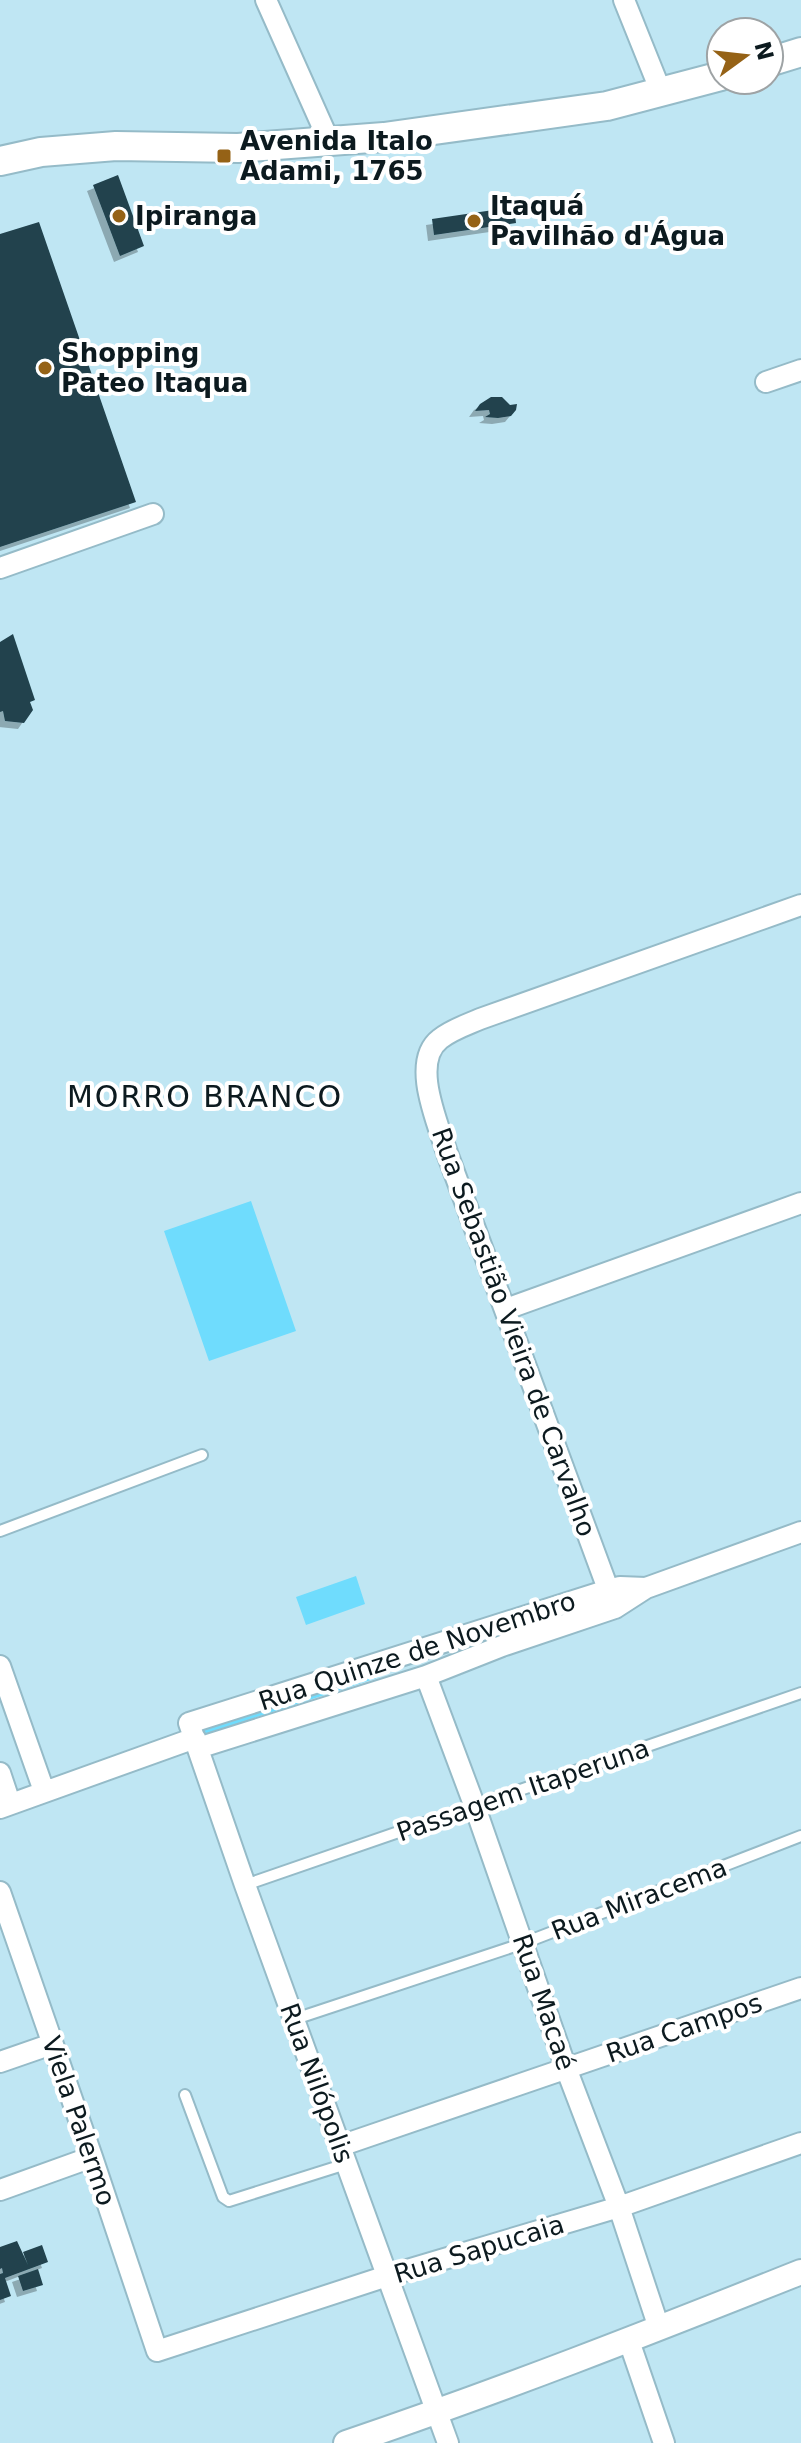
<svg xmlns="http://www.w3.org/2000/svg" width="801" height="2443" viewBox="0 0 801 2443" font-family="'DejaVu Sans',sans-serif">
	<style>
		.green { fill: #6fdcfd }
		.building { fill: #20424d; filter: url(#shadow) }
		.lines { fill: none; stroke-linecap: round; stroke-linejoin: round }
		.service-casing { stroke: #95bbc8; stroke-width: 14 }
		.minor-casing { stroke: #95bbc8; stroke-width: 24 }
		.tertiary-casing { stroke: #95bbc8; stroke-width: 28 }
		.secondary-casing { stroke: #95bbc8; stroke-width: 32 }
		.service { stroke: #fff; stroke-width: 10 }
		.minor { stroke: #fff; stroke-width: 20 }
		.tertiary { stroke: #fff; stroke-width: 24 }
		.secondary { stroke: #fff; stroke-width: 28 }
		.poi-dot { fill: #956216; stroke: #fff; stroke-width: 3 }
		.labels { text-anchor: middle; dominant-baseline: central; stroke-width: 8; stroke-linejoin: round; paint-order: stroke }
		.poi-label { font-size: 26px; font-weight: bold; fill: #0c1a1f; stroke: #fff; text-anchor: start }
		.street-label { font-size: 26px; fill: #0c1a1f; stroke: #fff }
		.quarter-label { font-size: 30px; letter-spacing: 2px; fill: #0c1a1f; stroke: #fff }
	</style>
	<defs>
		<filter id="shadow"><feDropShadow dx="-6" dy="6" stdDeviation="0" flood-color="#0004"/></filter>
	</defs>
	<rect width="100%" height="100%" fill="#bfe6f3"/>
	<path class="green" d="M251,1201L296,1331L209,1361L164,1231Z
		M356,1576L365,1604L306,1625L296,1597Z
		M379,1670L380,1677L202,1735V1727Z"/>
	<path class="building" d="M118,175L144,246L120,256L93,185Z
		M514,207L516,223L434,235L432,219Z
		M39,222L136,502L0,547V234Z
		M491,397H502L510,405L517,404L516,410L511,416L498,418L485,417L490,414L489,410L475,411L480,404Z
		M13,634L35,700L30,702L33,710L24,723L5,721L3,711L0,712V642Z
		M17,2241L28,2265L23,2252L42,2245L48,2262L5,2278L11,2296L0,2300V2274L3,2273L2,2268L0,2269V2247Z
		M38,2269L43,2285L23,2291L18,2276Z"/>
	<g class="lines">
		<g class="service-casing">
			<path id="service" d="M0,1531L202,1455
				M245,1885L801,1693
				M295,2019L524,1943L801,1836
				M185,2095L223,2197L229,2201L346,2164"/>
		</g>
		<g class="minor-casing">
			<path id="minor" d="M266,0L329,141
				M624,0L661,92
				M766,382L801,370
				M0,568L153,514
				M506,1309L801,1203
				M615,1608L447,1153C438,1123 410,1062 440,1039C451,1030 466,1025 480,1019L801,905
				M0,1666L44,1791
				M426,1676L475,1807L566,2068L619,2207L659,2328
				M198,1748L426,1676L502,1646L615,1608L646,1588L801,1532
				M0,1773L10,1803
				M0,1808L195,1738
				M0,1892L92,2157L157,2351L387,2276L619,2207L801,2143
				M0,2062L52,2044
				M340,2146L801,1988
				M0,2190L92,2157
				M629,2341L664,2443
				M448,2443L245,1885L189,1723L608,1590L620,1587L646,1588"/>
		</g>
		<g class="tertiary-casing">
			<path id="tertiary" d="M346,2443C500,2391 650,2332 801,2272"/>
		</g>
		<g class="secondary-casing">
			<path id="secondary" d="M769,62L801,52
				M0,161L41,152L116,146L238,148L384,137L607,106L721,76"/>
		</g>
		<use href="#service" class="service"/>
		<use href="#minor" class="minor"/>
		<use href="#tertiary" class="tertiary"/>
		<use href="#secondary" class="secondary"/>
	</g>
	<g class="poi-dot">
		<rect x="216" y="148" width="16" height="16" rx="4"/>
		<circle cx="119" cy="216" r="8"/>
		<circle cx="474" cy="221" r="8"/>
		<circle cx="45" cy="368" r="8"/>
	</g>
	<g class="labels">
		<g class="poi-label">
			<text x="240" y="141">Avenida Italo<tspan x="240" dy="30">Adami, 1765</tspan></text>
			<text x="490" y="206">Itaquá<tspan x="490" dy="30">Pavilhão d'Água</tspan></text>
			<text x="135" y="216">Ipiranga</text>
			<text x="61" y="353">Shopping<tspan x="61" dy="30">Pateo Itaqua</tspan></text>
		</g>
		<g class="street-label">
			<text transform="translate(514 1332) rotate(70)">Rua Sebastião Vieira de Carvalho</text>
			<text transform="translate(417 1651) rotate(-18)">Rua Quinze de Novembro</text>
			<text transform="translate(523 1790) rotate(-19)">Passagem Itaperuna</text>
			<text transform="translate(639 1899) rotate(-21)">Rua Miracema</text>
			<text transform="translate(544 2002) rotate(71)">Rua Macaé</text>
			<text transform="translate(684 2028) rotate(-19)">Rua Campos</text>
			<text transform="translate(317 2083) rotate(70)">Rua Nilópolis</text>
			<text transform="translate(79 2121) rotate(71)">Viela Palermo</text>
			<text transform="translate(479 2249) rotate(-17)">Rua Sapucaia</text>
		</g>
		<g class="quarter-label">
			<text x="205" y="1096">MORRO BRANCO</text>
		</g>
	</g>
	<g transform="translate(745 56) rotate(75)"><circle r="38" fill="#ffffff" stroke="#9ea3a5" stroke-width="2"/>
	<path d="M0-6L14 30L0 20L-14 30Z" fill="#956216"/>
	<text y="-12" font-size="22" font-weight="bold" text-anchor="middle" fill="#0c1a1f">N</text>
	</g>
</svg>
